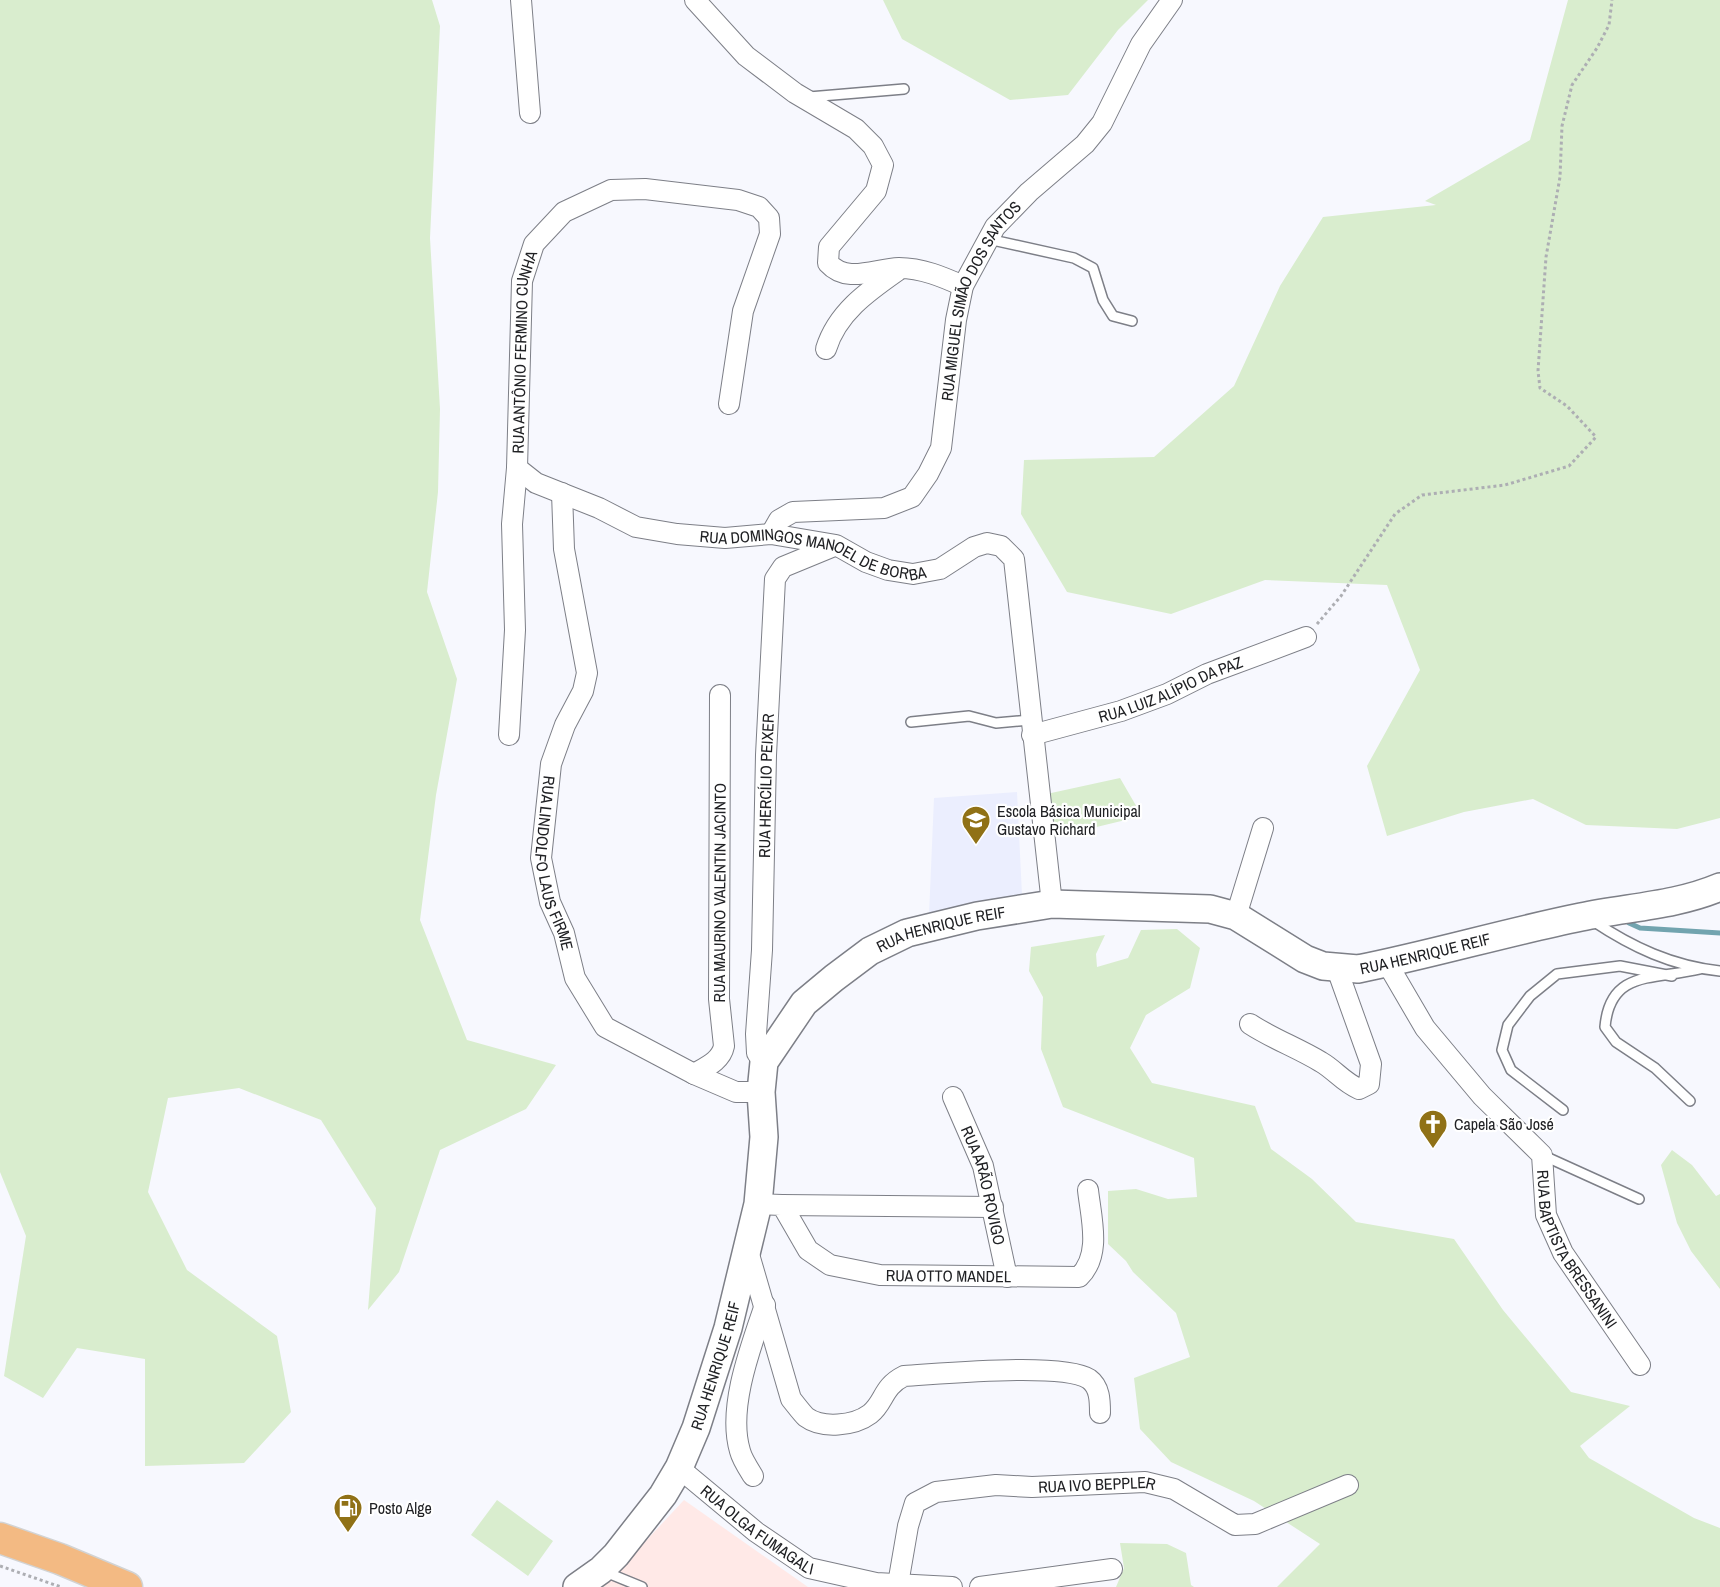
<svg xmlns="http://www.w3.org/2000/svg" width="1720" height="1587" viewBox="0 0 1720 1587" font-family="'Archivo Narrow',sans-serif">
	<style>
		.industrial { fill: #ffe9e7 }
		.built { fill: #ebeefe }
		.green { fill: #d9edce }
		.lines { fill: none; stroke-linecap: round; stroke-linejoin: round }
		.stream { stroke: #72a4af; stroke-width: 5 }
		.lane-casing { stroke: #7d7f87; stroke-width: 12 }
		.street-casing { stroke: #7d7f87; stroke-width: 22 }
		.secondary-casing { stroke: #7d7f87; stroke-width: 30 }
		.primary-casing { stroke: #d2d3d3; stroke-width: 33 }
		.path { stroke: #adaeb3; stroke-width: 3; stroke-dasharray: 3 3; stroke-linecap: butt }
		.lane { stroke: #fff; stroke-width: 9 }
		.street { stroke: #fff; stroke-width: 20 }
		.secondary { stroke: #fff; stroke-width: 27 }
		.primary { stroke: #f3ba83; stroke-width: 30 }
		.labels { text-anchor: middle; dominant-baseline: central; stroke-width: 4.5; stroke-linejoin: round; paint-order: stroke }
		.street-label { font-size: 16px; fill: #202124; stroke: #fff }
		.poi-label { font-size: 16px; fill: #202124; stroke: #fff; text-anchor: start }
	</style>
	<rect width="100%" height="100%" fill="#f7f8fe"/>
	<path class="industrial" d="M684,1500L808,1587H603Z"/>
	<path class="built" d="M1017,792L1022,895L929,915L934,798Z"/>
	<path class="green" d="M0,0H432L440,26L430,238L440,409L438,492L427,592L457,679L436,795L420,920L467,1040L556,1065L526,1109L440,1150L399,1272L368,1310L376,1208L321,1120L239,1088L168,1098L148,1192L187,1270L277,1336L291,1412L244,1463L145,1466V1359L77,1348L43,1398L4,1376L26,1236L0,1172Z
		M883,0H1148L1118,30L1068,95L1010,100L902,39Z
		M1568,0H1720V818L1677,829L1586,825L1533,799L1464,812L1387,836L1367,766L1420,670L1387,585L1265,580L1171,614L1067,592L1021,514L1024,460L1154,457L1234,386L1280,286L1323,217L1436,205L1425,201L1530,140Z
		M1120,778L1142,816L1047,839L1042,795Z
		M1177,929L1200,948L1190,988L1146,1015L1130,1048L1152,1083L1255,1106L1271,1149L1312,1179L1356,1222L1454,1239L1503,1310L1571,1392L1630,1406L1580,1446L1589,1458L1694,1518L1720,1528V1587H1277L1320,1544L1254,1501L1171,1462L1140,1429L1134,1378L1190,1357L1176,1313L1133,1272L1126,1261L1108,1244V1191L1136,1189L1168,1199L1197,1197L1194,1158L1063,1107L1041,1049L1043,997L1029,971L1031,947L1105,935L1096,954L1097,967L1128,958L1141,930Z
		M1672,1150L1692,1165L1716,1196L1720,1194V1289L1691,1251L1677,1223L1661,1165Z
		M497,1500L553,1541L528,1576L471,1535Z
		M1120,1543L1167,1544L1186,1553L1191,1585L1194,1587H1116L1124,1568Z"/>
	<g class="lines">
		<path class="stream" d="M1629,923L1640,928L1720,933"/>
		<g class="lane-casing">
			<path id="lane" d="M809,97L904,89
				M988,239L1074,258L1093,268L1103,300L1113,316L1132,321
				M911,722L969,716L996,723L1030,720
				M1593,921C1632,947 1672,966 1720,971
				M1690,1101L1655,1068L1616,1042L1605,1027C1610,969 1655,980 1700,969
				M1563,1110L1511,1070L1502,1050L1508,1025L1530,996L1557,974L1620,966L1672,976
				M1542,1155L1639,1199
				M603,1571L642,1587"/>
		</g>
		<g class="street-casing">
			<g id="street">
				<path d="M521,0L530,113"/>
				<path d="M695,0L746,56L795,93L856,129L873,146L883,165L876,191L829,247L828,263C847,284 874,269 899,268C922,268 943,277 963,286"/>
				<path d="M826,349C837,313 867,292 897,271"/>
				<path id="s1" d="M517,468L536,483L599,508L636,527L677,534L725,538L771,534L836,545L866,562L888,570L913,574L940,569L974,547L987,543L1001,546L1014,559L1052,904"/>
				<path id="s2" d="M562,493L564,549L587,673L583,691L565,725L551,764L541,858L550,902L564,933L575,978L605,1027L694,1074L736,1092H761"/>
				<path id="s3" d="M771,534L779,520L793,512L884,508L912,497L928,474L941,448L956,320L963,286L995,227L1029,192L1085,144L1102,123L1141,44L1172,0"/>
				<path id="s4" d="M509,735L515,630L512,524L517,468L522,281L534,244L564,212L611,190L645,189L738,200L759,207L769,218L770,234L743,311L729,404"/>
				<path id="s5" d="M1032,735L1121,711L1167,694L1207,674L1306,637"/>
				<path d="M1236,916L1263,828"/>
				<path id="s6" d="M1387,963L1425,1028L1482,1096L1542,1155L1546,1215L1563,1253L1640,1365"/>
				<path d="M1250,1024C1273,1039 1298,1048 1321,1062C1335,1070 1343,1082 1359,1089L1369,1084L1371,1064L1337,969"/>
				<path id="s7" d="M764,1062L757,1053L756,1034L762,950L766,755L775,579L783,567L834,546"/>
				<path id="s8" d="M694,1074C706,1067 721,1061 724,1046L719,999L720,695"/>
				<path id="s9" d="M953,1097L983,1166L1007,1277"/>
				<path id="s10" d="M758,1204L782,1205L808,1250L830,1265L880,1275L1079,1277C1102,1255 1091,1218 1088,1190"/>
				<path d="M782,1205L993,1207"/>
				<path d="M748,1251L791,1399C796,1405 801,1412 806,1417C822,1429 854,1426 870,1414C885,1402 882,1387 904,1376C940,1374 1062,1362 1089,1379C1100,1387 1100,1401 1100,1413"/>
				<path id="s11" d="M679,1468L756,1532L809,1568L876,1583L952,1587"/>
				<path d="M753,1476C748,1468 742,1459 740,1451C727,1408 751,1346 765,1305"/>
				<path id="s12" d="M898,1584L908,1526L915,1503L936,1492L996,1485L1032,1487L1145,1482L1174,1489L1235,1525L1255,1524L1348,1485"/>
				<path d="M980,1587L1112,1569"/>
			</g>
		</g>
		<g class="secondary-casing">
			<g id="secondary">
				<path id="s13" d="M577,1587L601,1570L616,1555L663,1495L679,1468L696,1428L728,1328L758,1204L764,1137L761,1092L764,1062L804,1003L834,978L870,951L907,933L977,916L1052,904L1210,909L1236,916L1305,959L1323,966L1358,969C1433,954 1507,932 1581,917C1628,907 1675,906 1720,887"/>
			</g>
		</g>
		<g class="primary-casing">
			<path id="primary" d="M0,1538L60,1559L127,1587"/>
		</g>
		<path class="path" d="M1317,624L1341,596L1395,514L1422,495L1505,485L1569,466L1596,437L1567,406L1540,388L1538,371L1546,257L1560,177L1562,126L1572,85L1597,48L1609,25L1612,0
			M0,1566L61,1587"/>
		<use href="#lane" class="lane"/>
		<use href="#street" class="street"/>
		<use href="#secondary" class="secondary"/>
		<use href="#primary" class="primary"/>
	</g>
	<defs>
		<g id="school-pin" transform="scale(1.5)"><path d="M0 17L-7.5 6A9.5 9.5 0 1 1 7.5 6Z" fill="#907116" stroke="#fff"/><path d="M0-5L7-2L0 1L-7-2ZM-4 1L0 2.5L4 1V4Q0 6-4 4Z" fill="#fff"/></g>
		<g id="church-pin" transform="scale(1.5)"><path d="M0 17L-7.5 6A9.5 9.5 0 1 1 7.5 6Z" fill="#907116" stroke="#fff"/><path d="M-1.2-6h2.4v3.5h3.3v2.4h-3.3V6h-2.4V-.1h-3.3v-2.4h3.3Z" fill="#fff"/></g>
		<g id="fuel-pin" transform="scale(1.5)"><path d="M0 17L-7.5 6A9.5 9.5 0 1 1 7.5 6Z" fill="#907116" stroke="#fff"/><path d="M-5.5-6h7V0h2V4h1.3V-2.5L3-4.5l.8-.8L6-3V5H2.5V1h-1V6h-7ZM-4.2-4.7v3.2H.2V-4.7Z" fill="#fff"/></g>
	</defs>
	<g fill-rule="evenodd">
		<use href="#school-pin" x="976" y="820"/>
		<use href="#church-pin" x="1433" y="1124"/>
		<use href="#fuel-pin" x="348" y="1508"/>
	</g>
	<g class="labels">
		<g class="street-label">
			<text stroke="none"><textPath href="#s3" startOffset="366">RUA MIGUEL SIMÃO DOS SANTOS</textPath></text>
			<text stroke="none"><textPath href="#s4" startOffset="384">RUA ANTÔNIO FERMINO CUNHA</textPath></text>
			<text stroke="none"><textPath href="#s1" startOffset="315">RUA DOMINGOS MANOEL DE BORBA</textPath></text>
			<text stroke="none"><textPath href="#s5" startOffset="146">RUA LUIZ ALÍPIO DA PAZ</textPath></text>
			<text stroke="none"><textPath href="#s7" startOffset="279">RUA HERCÍLIO PEIXER</textPath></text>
			<text stroke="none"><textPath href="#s2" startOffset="382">RUA LINDOLFO LAUS FIRME</textPath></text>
			<text stroke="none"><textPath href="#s8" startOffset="196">RUA MAURINO VALENTIN JACINTO</textPath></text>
			<text stroke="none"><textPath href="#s13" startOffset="807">RUA HENRIQUE REIF</textPath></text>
			<text stroke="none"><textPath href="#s13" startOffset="1311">RUA HENRIQUE REIF</textPath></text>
			<text stroke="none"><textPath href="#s9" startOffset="94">RUA ARÃO ROVIGO</textPath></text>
			<text stroke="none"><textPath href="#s6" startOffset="351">RUA BAPTISTA BRESSANINI</textPath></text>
			<text stroke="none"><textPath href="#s10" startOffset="222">RUA OTTO MANDEL</textPath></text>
			<text stroke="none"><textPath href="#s13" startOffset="267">RUA HENRIQUE REIF</textPath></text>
			<text stroke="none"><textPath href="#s12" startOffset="268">RUA IVO BEPPLER</textPath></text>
			<text stroke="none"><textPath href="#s11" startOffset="100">RUA OLGA FUMAGALI</textPath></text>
		</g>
		<g class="poi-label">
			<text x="997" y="811">Escola Básica Municipal<tspan x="997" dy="18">Gustavo Richard</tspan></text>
			<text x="1454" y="1124">Capela São José</text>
			<text x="369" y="1508">Posto Alge</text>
		</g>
	</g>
</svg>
